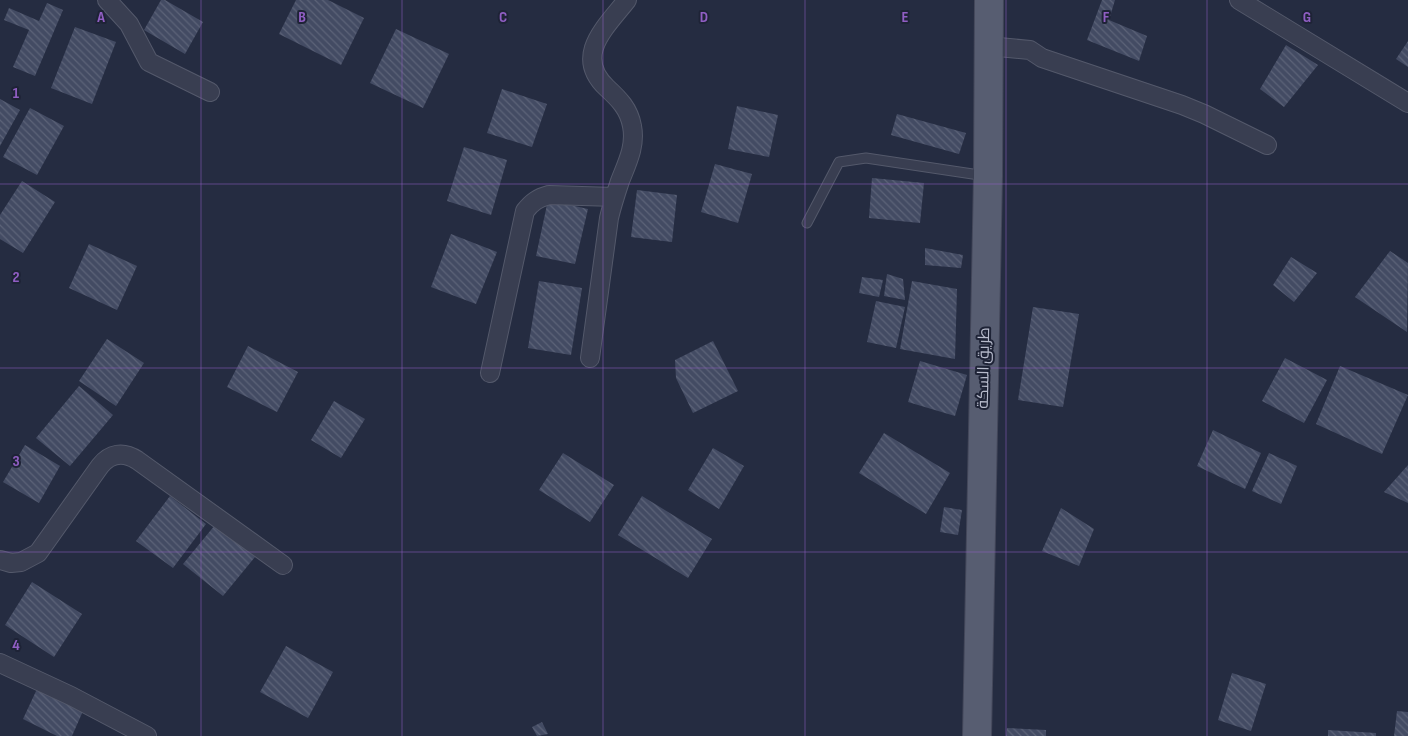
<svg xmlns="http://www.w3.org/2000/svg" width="1408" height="736" viewBox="0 0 1408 736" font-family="'Sofia Sans Condensed',Cairo,sans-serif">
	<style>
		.building { fill: url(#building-back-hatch) }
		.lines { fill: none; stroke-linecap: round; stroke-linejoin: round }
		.service-casing { stroke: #54596b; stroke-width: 11 }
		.minor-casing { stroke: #54596b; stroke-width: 20 }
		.primary-casing { stroke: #43475a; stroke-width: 30 }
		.service { stroke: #393e51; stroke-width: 9 }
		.minor { stroke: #393e51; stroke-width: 18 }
		.primary { stroke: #575d71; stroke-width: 28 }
		.grid { fill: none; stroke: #905ec3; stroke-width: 1; stroke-opacity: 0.55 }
		.labels { text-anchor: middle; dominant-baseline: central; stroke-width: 4; stroke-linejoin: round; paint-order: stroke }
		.street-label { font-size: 16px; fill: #b6bacb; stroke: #1e2336 }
		.grid-label { font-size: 16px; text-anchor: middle; font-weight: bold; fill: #905ec3; stroke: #1e2336; stroke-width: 4; stroke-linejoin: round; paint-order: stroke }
	</style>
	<defs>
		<pattern id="building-back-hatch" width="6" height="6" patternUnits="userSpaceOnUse" patternTransform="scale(1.25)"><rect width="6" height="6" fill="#434b63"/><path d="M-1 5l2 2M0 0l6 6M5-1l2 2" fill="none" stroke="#5c6378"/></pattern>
	</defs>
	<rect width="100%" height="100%" fill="#252c41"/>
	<path class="building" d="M161,0H165L203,22L185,54L144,30Z
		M296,0H328L364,18L341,65L279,34Z
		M1102,0H1115L1109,20L1147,36L1139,61L1087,40Z
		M47,3L63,10L35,76L13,67L29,30L4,20L9,8L39,21Z
		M75,27L116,42L92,104L51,88Z
		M396,29L449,54L423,108L370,83Z
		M1408,41V67L1396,59Z
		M1286,45L1318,65L1284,107L1260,89Z
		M502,89L547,104L532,147L487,133Z
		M0,99L20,110L0,146Z
		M737,106L778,115L769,157L728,149Z
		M30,108L64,126L37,175L3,157Z
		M897,114L966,133L959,154L891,135Z
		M464,147L507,160L491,215L447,201Z
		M715,164L752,174L738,223L701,212Z
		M872,178L924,183L920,223L869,218Z
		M22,181L55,202L23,253L0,239V215Z
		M637,190L677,195L672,242L631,237Z
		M548,200L588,209L575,264L536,256Z
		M451,234L497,252L476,304L431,287Z
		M89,244L137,266L117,310L69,288Z
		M925,248L963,255L961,268L925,265Z
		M1390,251L1408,263L1407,332L1355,297Z
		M1291,257L1317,273L1294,302L1273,285Z
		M887,274L903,279L905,300L884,296Z
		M862,277L883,280L879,297L859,293Z
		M539,281L582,288L571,355L528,348Z
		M912,281L957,289L955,359L900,349Z
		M876,301L905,307L896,348L867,342Z
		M1033,307L1079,314L1063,407L1018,400Z
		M107,339L144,363L116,406L79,381Z
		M713,341L738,391L693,413L676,378L675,360Z
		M248,346L298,372L277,412L227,387Z
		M1285,358L1327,380L1304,423L1262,401Z
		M920,361L967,375L955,416L908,402Z
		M1340,366L1408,395L1382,454L1316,424Z
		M79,386L113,415L70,466L36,438Z
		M334,401L365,419L341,458L311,440Z
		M1213,430L1261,453L1245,489L1197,466Z
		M884,433L950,473L926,514L859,473Z
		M25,445L60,466L39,503L3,482Z
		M713,448L744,466L719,509L688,490Z
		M563,453L614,485L590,522L539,490Z
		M1269,453L1297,466L1281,504L1252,491Z
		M1408,465V503L1384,492Z
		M170,496L206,524L173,568L136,541Z
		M642,496L712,539L688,578L618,535Z
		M944,507L962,510L958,535L940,532Z
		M1061,508L1094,529L1079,566L1042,551Z
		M215,525L255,557L223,596L183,564Z
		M32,582L82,614L54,657L5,625Z
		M286,646L333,672L308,718L260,692Z
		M1232,673L1266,684L1251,731L1218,720Z
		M37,689L83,711L72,736H57L23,719Z
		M1397,711L1408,712V736H1394Z
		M542,722L548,734L537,736L532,727Z
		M1007,728L1046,730V736H1006Z
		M1328,730L1376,733V736H1328Z"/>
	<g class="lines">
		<g class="service-casing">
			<path id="service" d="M807,223L839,162L866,158L986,176"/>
		</g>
		<g class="minor-casing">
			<path id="minor" d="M107,0L129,24L149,62L210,92
				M1239,0L1408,103
				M988,46L1030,50L1042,58L1182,105L1204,114L1267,145
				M590,358L609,218C612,205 616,193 620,181C627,163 636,146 632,126C629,109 619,99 607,88C573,56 605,28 627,0
				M490,373L525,211C532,202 538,198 549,195L615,197
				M0,560L11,563L21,562L38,553L100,466C110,453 123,451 137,460L283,565
				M0,663L71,696L147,736"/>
		</g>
		<g class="primary-casing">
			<path id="primary" d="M977,736L988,176L989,0"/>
		</g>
		<use href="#service" class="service"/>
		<use href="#minor" class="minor"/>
		<use href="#primary" class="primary"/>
	</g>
	<path class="grid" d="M201,0V736M402,0V736M603,0V736M805,0V736M1006,0V736M1207,0V736M0,184H1408M0,368H1408M0,552H1408"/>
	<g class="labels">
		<g class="street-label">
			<text transform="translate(984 368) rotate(-89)">طريق السكة</text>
		</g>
	</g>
	<g class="grid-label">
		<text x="101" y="22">A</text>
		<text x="302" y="22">B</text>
		<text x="503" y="22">C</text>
		<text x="704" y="22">D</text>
		<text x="905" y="22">E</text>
		<text x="1106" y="22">F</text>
		<text x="1307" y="22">G</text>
		<text x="16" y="98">1</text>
		<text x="16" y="282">2</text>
		<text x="16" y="466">3</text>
		<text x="16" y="650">4</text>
	</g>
</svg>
